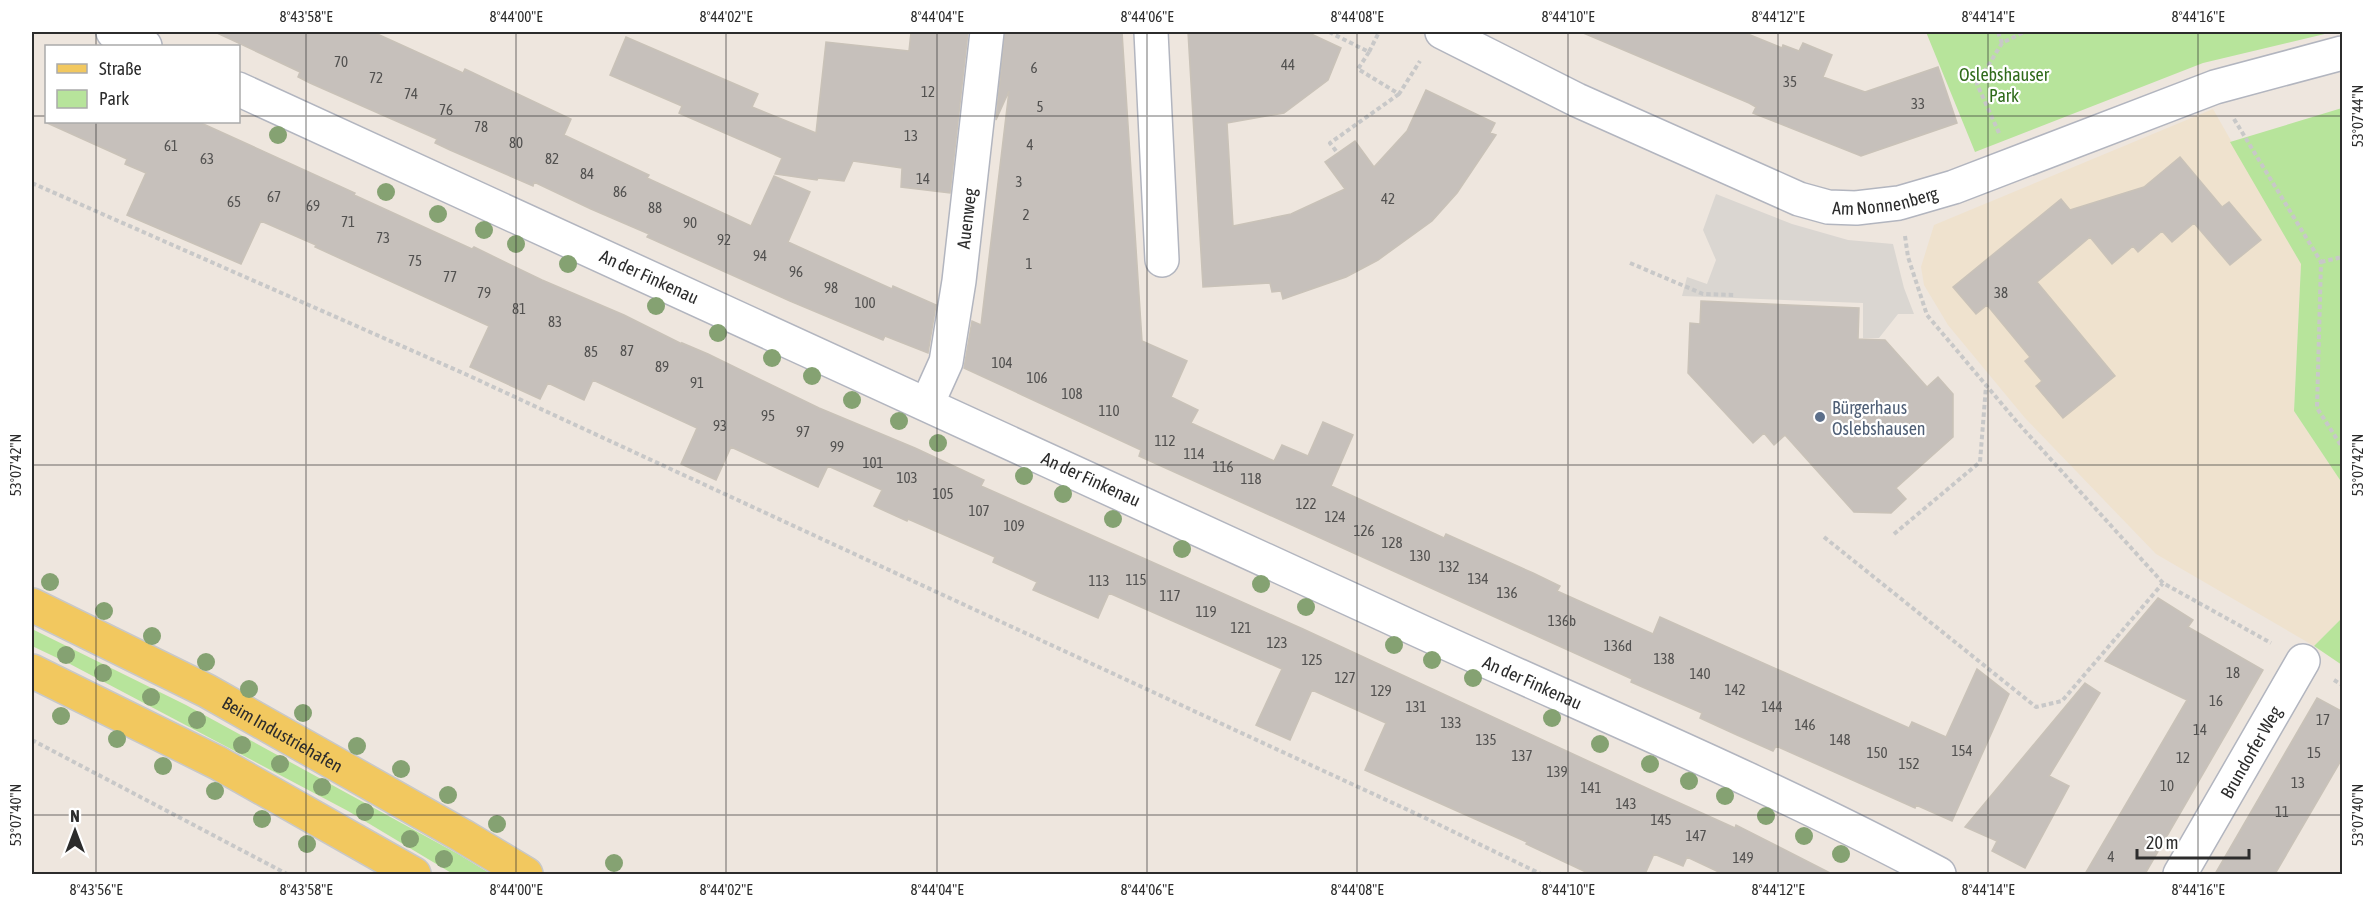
<svg xmlns="http://www.w3.org/2000/svg" width="2374" height="906" viewBox="0 0 2374 906" font-family="'Asap Condensed',sans-serif">
	<style>
		.education { fill: #efe2ce }
		.green { fill: #b7e49b }
		.plaza { fill: #dad6d1 }
		.building { fill: #c6c0bb; stroke: #c9c2b8; stroke-width: 1.5 }
		.lines { fill: none; stroke-linecap: round; stroke-linejoin: round }
		.minor-casing { stroke: #b2b5bf; stroke-width: 36 }
		.major-casing { stroke: #c8c8c8; stroke-width: 36 }
		.path { stroke: #c8c8c8; stroke-width: 4; stroke-dasharray: 4.5 3; stroke-linecap: butt }
		.minor { stroke: #fff; stroke-width: 33 }
		.major { stroke: #f2c85f; stroke-width: 33 }
		.tree { fill: #85a272 }
		.ticks { fill: none; stroke: #2c2c2c; stroke-width: 1.5; stroke-opacity: 0.45 }
		.service-dot { fill: #5c6f8a; stroke: #fff; stroke-width: 2 }
		.labels { text-anchor: middle; dominant-baseline: central; stroke-width: 4.5; stroke-linejoin: round; paint-order: stroke }
		.number-label { font-size: 15px; fill: #525150 }
		.park-label { font-size: 18px; fill: #2f6b1a; stroke: #fff }
		.street-label { font-size: 18px; fill: #2c2c2c; stroke: #fff }
		.service-label { font-size: 18px; fill: #4e5e75; stroke: #fff; text-anchor: start }
		.neatline { fill: none; stroke: #2c2c2c; stroke-width: 2 }
		.ticks-label { font-size: 15px; text-anchor: middle; fill: #2c2c2c }
	</style>
	<rect width="100%" height="100%" fill="#eee6de"/>
	<path class="education" d="M2213,109L2301,264L2294,411L2342,483V618L2314,646L2156,554L2025,418L1948,325L1924,285L1921,267L1934,225Z"/>
	<path class="green" d="M1926,32H2333L2203,63L1975,152Z
		M2342,108V483L2294,411L2301,264L2230,142Z
		M2342,618V665L2314,646Z
		M32,629L186,705L458,854L491,874H453L348,811L70,664L32,646Z"/>
	<path class="plaza" d="M1716,194L1792,224L1848,240L1893,244L1904,288L1914,314H1898L1879,338H1863V303L1682,296L1687,277L1707,284L1716,260L1703,230Z"/>
	<path class="building" d="M215,32H373L463,73L465,69L571,119L564,135L649,175L647,178L751,226L774,176L810,192L788,242L892,289L893,286L936,305L928,353L885,336L883,340L790,301L647,237L649,234L591,209L534,182L533,186L450,150L435,143L437,139L310,83L298,77L300,72Z
		M911,32H968L950,193L901,187L902,168L853,161L844,181L818,178L817,180L775,174L782,158L679,113L682,106L610,75L626,37L758,94L752,107L816,133L826,42L909,51Z
		M1005,32H1122L1142,341L1187,361L1171,397L1198,410L1191,423L1274,461L1282,445L1308,456L1323,422L1353,435L1331,486L1444,538L1446,534L1533,573L1560,586L1557,591L1653,634L1660,617L1909,728L1912,722L1946,737L1977,669L2009,694L1952,821L1916,805L1915,808L1776,746L1773,751L1737,735L1700,718L1702,713L1631,682L1632,679L1139,456L1141,450L964,368L972,321L981,325L1009,91L996,120Z
		M1188,32H1307L1341,48L1328,80L1284,113L1227,123L1233,226L1291,214L1345,189L1325,162L1355,141L1374,167L1407,131L1426,90L1495,123L1490,133L1496,135L1457,193L1432,221L1378,260L1346,277L1283,299L1281,291L1272,292L1270,283L1203,287Z
		M1581,32H1743L1782,48L1783,45L1799,51L1803,43L1832,55L1823,77L1865,92L1938,67L1957,123L1861,156L1753,113L1756,107L1749,103Z
		M45,122H199L355,193L354,195L472,249L474,247L542,280L624,315L682,344V343L708,354L819,408L915,448L984,480L981,486L1303,629L1653,791L1735,828L1736,825L1832,874H1723L1687,857L1683,866L1654,854L1645,874H1590L1526,844L1527,842L1365,770L1386,723L1312,690L1290,740L1256,725L1282,669L1109,593L1098,618L1033,590L1037,582L993,562L995,557L908,519L907,521L874,506L882,490L828,466L818,487L731,447L716,480L681,464L697,428L593,380L584,400L548,383L540,399L470,367L489,326L315,247L316,245L261,221L241,264L127,215L146,173L125,164L127,159Z
		M2180,157L2222,207L2229,202L2261,240L2230,265L2194,223L2172,242L2162,231L2138,252L2133,246L2112,264L2090,237L2037,282L2115,376L2063,418L2036,386L2042,381L2025,361L2030,357L1987,305L1976,314L1953,287L2061,199L2070,210L2144,187Z
		M1701,301L1859,308L1858,339L1885,340L1927,387L1938,377L1953,394V437L1896,488L1906,499L1891,513L1854,512L1785,435L1774,445L1764,433L1753,443L1688,373L1690,323L1700,324Z
		M2158,598L2193,620L2188,627L2263,670L2145,874H2085L2187,700L2105,661Z
		M2085,683L2100,693L2049,776L2069,786L2025,868L1992,851L1997,841L1965,827Z
		M2317,698L2343,712V757L2275,874H2215Z"/>
	<g class="lines">
		<g class="minor-casing">
			<g id="minor">
				<path d="M113,32L145,46"/>
				<path d="M1151,32L1162,260"/>
				<path id="s1" d="M1442,32L1577,100L1799,199L1828,207L1856,208L1899,203L1954,187L2215,87L2342,53"/>
				<path id="s2" d="M238,89C621,263 1004,437 1385,615C1570,701 1759,778 1939,874"/>
				<path id="s3" d="M928,402L946,362L959,281L987,32"/>
				<path id="s4" d="M2180,874L2303,661"/>
			</g>
		</g>
		<g class="major-casing">
			<g id="major">
				<path id="s5" d="M32,605L207,691L463,836L526,874"/>
				<path d="M32,671L218,763L414,874"/>
			</g>
		</g>
		<path class="path" d="M1329,32L1369,52L1379,32
			M1998,32L2002,43
			M1369,52L1358,69L1399,94L1420,61
			M2234,119L2321,262L2317,408L2342,447
			M1999,133L1977,84L2002,43L2024,32
			M1336,151L1330,143L1399,94
			M32,183L463,373L1421,816L1541,874
			M1905,236L1908,257L1927,315L2017,422L2163,583L2271,643
			M2321,262L2342,257
			M1630,263L1703,294L1735,295
			M1894,534L1980,462L1986,386
			M1824,537L2036,707L2062,701L2163,583
			M2334,680L2342,685
			M32,740L287,874"/>
		<use href="#minor" class="minor"/>
		<use href="#major" class="major"/>
	</g>
	<g class="tree">
		<circle cx="278" cy="135" r="9"/>
		<circle cx="386" cy="192" r="9"/>
		<circle cx="438" cy="214" r="9"/>
		<circle cx="484" cy="230" r="9"/>
		<circle cx="516" cy="244" r="9"/>
		<circle cx="568" cy="264" r="9"/>
		<circle cx="656" cy="306" r="9"/>
		<circle cx="718" cy="333" r="9"/>
		<circle cx="772" cy="358" r="9"/>
		<circle cx="812" cy="376" r="9"/>
		<circle cx="852" cy="400" r="9"/>
		<circle cx="899" cy="421" r="9"/>
		<circle cx="938" cy="443" r="9"/>
		<circle cx="1024" cy="476" r="9"/>
		<circle cx="1063" cy="494" r="9"/>
		<circle cx="1113" cy="519" r="9"/>
		<circle cx="1182" cy="549" r="9"/>
		<circle cx="50" cy="582" r="9"/>
		<circle cx="1261" cy="584" r="9"/>
		<circle cx="1306" cy="607" r="9"/>
		<circle cx="104" cy="611" r="9"/>
		<circle cx="152" cy="636" r="9"/>
		<circle cx="1394" cy="645" r="9"/>
		<circle cx="66" cy="655" r="9"/>
		<circle cx="1432" cy="660" r="9"/>
		<circle cx="206" cy="662" r="9"/>
		<circle cx="103" cy="673" r="9"/>
		<circle cx="1473" cy="678" r="9"/>
		<circle cx="249" cy="689" r="9"/>
		<circle cx="151" cy="697" r="9"/>
		<circle cx="303" cy="713" r="9"/>
		<circle cx="61" cy="716" r="9"/>
		<circle cx="1552" cy="718" r="9"/>
		<circle cx="197" cy="720" r="9"/>
		<circle cx="117" cy="739" r="9"/>
		<circle cx="1600" cy="744" r="9"/>
		<circle cx="242" cy="745" r="9"/>
		<circle cx="357" cy="746" r="9"/>
		<circle cx="280" cy="764" r="9"/>
		<circle cx="1650" cy="764" r="9"/>
		<circle cx="163" cy="766" r="9"/>
		<circle cx="401" cy="769" r="9"/>
		<circle cx="1689" cy="781" r="9"/>
		<circle cx="322" cy="787" r="9"/>
		<circle cx="215" cy="791" r="9"/>
		<circle cx="448" cy="795" r="9"/>
		<circle cx="1725" cy="796" r="9"/>
		<circle cx="365" cy="812" r="9"/>
		<circle cx="1766" cy="816" r="9"/>
		<circle cx="262" cy="819" r="9"/>
		<circle cx="497" cy="824" r="9"/>
		<circle cx="1804" cy="836" r="9"/>
		<circle cx="410" cy="839" r="9"/>
		<circle cx="307" cy="844" r="9"/>
		<circle cx="1841" cy="854" r="9"/>
		<circle cx="444" cy="859" r="9"/>
		<circle cx="614" cy="863" r="9"/>
	</g>
	<path class="ticks" d="M96,32V46M306,32V874M516,32V874M726,32V874M937,32V874M1147,32V874M1357,32V874M1568,32V874M1778,32V874M1988,32V874M2198,32V874M32,116H46M238,116H2342M96,122V874M32,465H2342M32,815H2342"/>
	<circle class="service-dot" cx="1820" cy="417" r="6"/>
	<g class="labels">
		<g class="number-label">
			<text x="341" y="61">70</text>
			<text x="1288" y="64">44</text>
			<text x="1034" y="67">6</text>
			<text x="376" y="77">72</text>
			<text x="1790" y="81">35</text>
			<text x="928" y="91">12</text>
			<text x="411" y="93">74</text>
			<text x="1918" y="103">33</text>
			<text x="1040" y="106">5</text>
			<text x="446" y="109">76</text>
			<text x="481" y="126">78</text>
			<text x="911" y="135">13</text>
			<text x="516" y="142">80</text>
			<text x="1030" y="144">4</text>
			<text x="171" y="145">61</text>
			<text x="207" y="158">63</text>
			<text x="552" y="158">82</text>
			<text x="587" y="173">84</text>
			<text x="923" y="178">14</text>
			<text x="1019" y="181">3</text>
			<text x="620" y="191">86</text>
			<text x="274" y="196">67</text>
			<text x="1388" y="198">42</text>
			<text x="234" y="201">65</text>
			<text x="313" y="205">69</text>
			<text x="655" y="207">88</text>
			<text x="1026" y="214">2</text>
			<text x="348" y="221">71</text>
			<text x="690" y="222">90</text>
			<text x="383" y="237">73</text>
			<text x="724" y="239">92</text>
			<text x="760" y="255">94</text>
			<text x="415" y="260">75</text>
			<text x="1029" y="263">1</text>
			<text x="796" y="271">96</text>
			<text x="450" y="276">77</text>
			<text x="831" y="287">98</text>
			<text x="484" y="292">79</text>
			<text x="2001" y="292">38</text>
			<text x="865" y="302">100</text>
			<text x="519" y="308">81</text>
			<text x="555" y="321">83</text>
			<text x="627" y="350">87</text>
			<text x="591" y="351">85</text>
			<text x="1002" y="362">104</text>
			<text x="662" y="366">89</text>
			<text x="1037" y="377">106</text>
			<text x="697" y="382">91</text>
			<text x="1072" y="393">108</text>
			<text x="1109" y="410">110</text>
			<text x="768" y="415">95</text>
			<text x="720" y="425">93</text>
			<text x="803" y="431">97</text>
			<text x="1165" y="440">112</text>
			<text x="837" y="446">99</text>
			<text x="1194" y="453">114</text>
			<text x="873" y="462">101</text>
			<text x="1223" y="466">116</text>
			<text x="907" y="477">103</text>
			<text x="1251" y="478">118</text>
			<text x="943" y="493">105</text>
			<text x="1306" y="503">122</text>
			<text x="979" y="510">107</text>
			<text x="1335" y="516">124</text>
			<text x="1014" y="525">109</text>
			<text x="1364" y="530">126</text>
			<text x="1392" y="542">128</text>
			<text x="1420" y="555">130</text>
			<text x="1449" y="566">132</text>
			<text x="1478" y="578">134</text>
			<text x="1136" y="579">115</text>
			<text x="1099" y="580">113</text>
			<text x="1507" y="592">136</text>
			<text x="1170" y="595">117</text>
			<text x="1206" y="611">119</text>
			<text x="1562" y="620">136b</text>
			<text x="1241" y="627">121</text>
			<text x="1277" y="642">123</text>
			<text x="1618" y="645">136d</text>
			<text x="1664" y="658">138</text>
			<text x="1312" y="659">125</text>
			<text x="2233" y="672">18</text>
			<text x="1700" y="673">140</text>
			<text x="1345" y="677">127</text>
			<text x="1735" y="689">142</text>
			<text x="1381" y="690">129</text>
			<text x="2216" y="700">16</text>
			<text x="1416" y="706">131</text>
			<text x="1772" y="706">144</text>
			<text x="2323" y="719">17</text>
			<text x="1451" y="722">133</text>
			<text x="1805" y="724">146</text>
			<text x="2200" y="729">14</text>
			<text x="1486" y="739">135</text>
			<text x="1840" y="739">148</text>
			<text x="1962" y="750">154</text>
			<text x="1877" y="752">150</text>
			<text x="2314" y="752">15</text>
			<text x="1522" y="755">137</text>
			<text x="2183" y="757">12</text>
			<text x="1909" y="763">152</text>
			<text x="1557" y="771">139</text>
			<text x="2298" y="782">13</text>
			<text x="2167" y="785">10</text>
			<text x="1591" y="787">141</text>
			<text x="1626" y="803">143</text>
			<text x="2282" y="811">11</text>
			<text x="1661" y="819">145</text>
			<text x="1696" y="835">147</text>
			<text x="2111" y="856">4</text>
			<text x="1743" y="857">149</text>
		</g>
		<g class="park-label">
			<text x="2004" y="74">Oslebshauser<tspan x="2004" dy="21">Park</tspan></text>
		</g>
		<g class="street-label">
			<text stroke="none"><textPath href="#s1" startOffset="482">Am Nonnenberg</textPath></text>
			<text stroke="none"><textPath href="#s3" startOffset="189">Auenweg</textPath></text>
			<text stroke="none"><textPath href="#s2" startOffset="452">An der Finkenau</textPath></text>
			<text stroke="none"><textPath href="#s2" startOffset="938">An der Finkenau</textPath></text>
			<text stroke="none"><textPath href="#s2" startOffset="1424">An der Finkenau</textPath></text>
			<text stroke="none"><textPath href="#s5" startOffset="282">Beim Industriehafen</textPath></text>
			<text stroke="none"><textPath href="#s4" startOffset="141">Brundorfer Weg</textPath></text>
		</g>
		<g class="service-label">
			<text x="1832" y="407">Bürgerhaus<tspan x="1832" dy="21">Oslebshausen</tspan></text>
		</g>
	</g>
	<rect width="2374" height="906" fill="none" stroke="#ffffff" stroke-width="66"/>
	<rect x="45" y="45" width="195" height="78" fill="#ffffff" stroke="#ababab" stroke-width="1.5"/>
	<rect x="57" y="64" width="30" height="9" fill="#f2c85f" stroke="#ababab" stroke-width="1.5"/>
	<text x="99" y="75" font-size="18" fill="#2c2c2c">Straße</text>
	<rect x="57" y="90" width="30" height="18" fill="#b7e49b" stroke="#ababab" stroke-width="1.5"/>
	<text x="99" y="105" font-size="18" fill="#2c2c2c">Park</text>
	<g transform="translate(75 831)" stroke="#ffffff" stroke-width="4.5" paint-order="stroke">
	<path d="M0-4.5L10 22L0 15L-10 22Z" fill="#2c2c2c"/>
	<text y="-9" font-size="16" font-weight="bold" text-anchor="middle" fill="#2c2c2c">N</text>
	</g>
	<path d="M2137 849v9h112v-9" fill="none" stroke="#2c2c2c" stroke-width="3"/>
	<text x="2146" y="849" font-size="18" fill="#2c2c2c" stroke="#ffffff" stroke-width="4.5" paint-order="stroke">20 m</text>
	<rect x="33" y="33" width="2308" height="840" class="neatline"/>
	<g class="ticks-label">
		<text x="306" y="22">8°43'58"E</text>
		<text x="516" y="22">8°44'00"E</text>
		<text x="726" y="22">8°44'02"E</text>
		<text x="937" y="22">8°44'04"E</text>
		<text x="1147" y="22">8°44'06"E</text>
		<text x="1357" y="22">8°44'08"E</text>
		<text x="1568" y="22">8°44'10"E</text>
		<text x="1778" y="22">8°44'12"E</text>
		<text x="1988" y="22">8°44'14"E</text>
		<text x="2198" y="22">8°44'16"E</text>
		<text transform="translate(2358 116) rotate(-90)" y="5">53°07'44"N</text>
		<text transform="translate(16 465) rotate(-90)" y="5">53°07'42"N</text>
		<text transform="translate(2358 465) rotate(-90)" y="5">53°07'42"N</text>
		<text transform="translate(16 815) rotate(-90)" y="5">53°07'40"N</text>
		<text transform="translate(2358 815) rotate(-90)" y="5">53°07'40"N</text>
		<text x="96" y="895">8°43'56"E</text>
		<text x="306" y="895">8°43'58"E</text>
		<text x="516" y="895">8°44'00"E</text>
		<text x="726" y="895">8°44'02"E</text>
		<text x="937" y="895">8°44'04"E</text>
		<text x="1147" y="895">8°44'06"E</text>
		<text x="1357" y="895">8°44'08"E</text>
		<text x="1568" y="895">8°44'10"E</text>
		<text x="1778" y="895">8°44'12"E</text>
		<text x="1988" y="895">8°44'14"E</text>
		<text x="2198" y="895">8°44'16"E</text>
	</g>
</svg>
